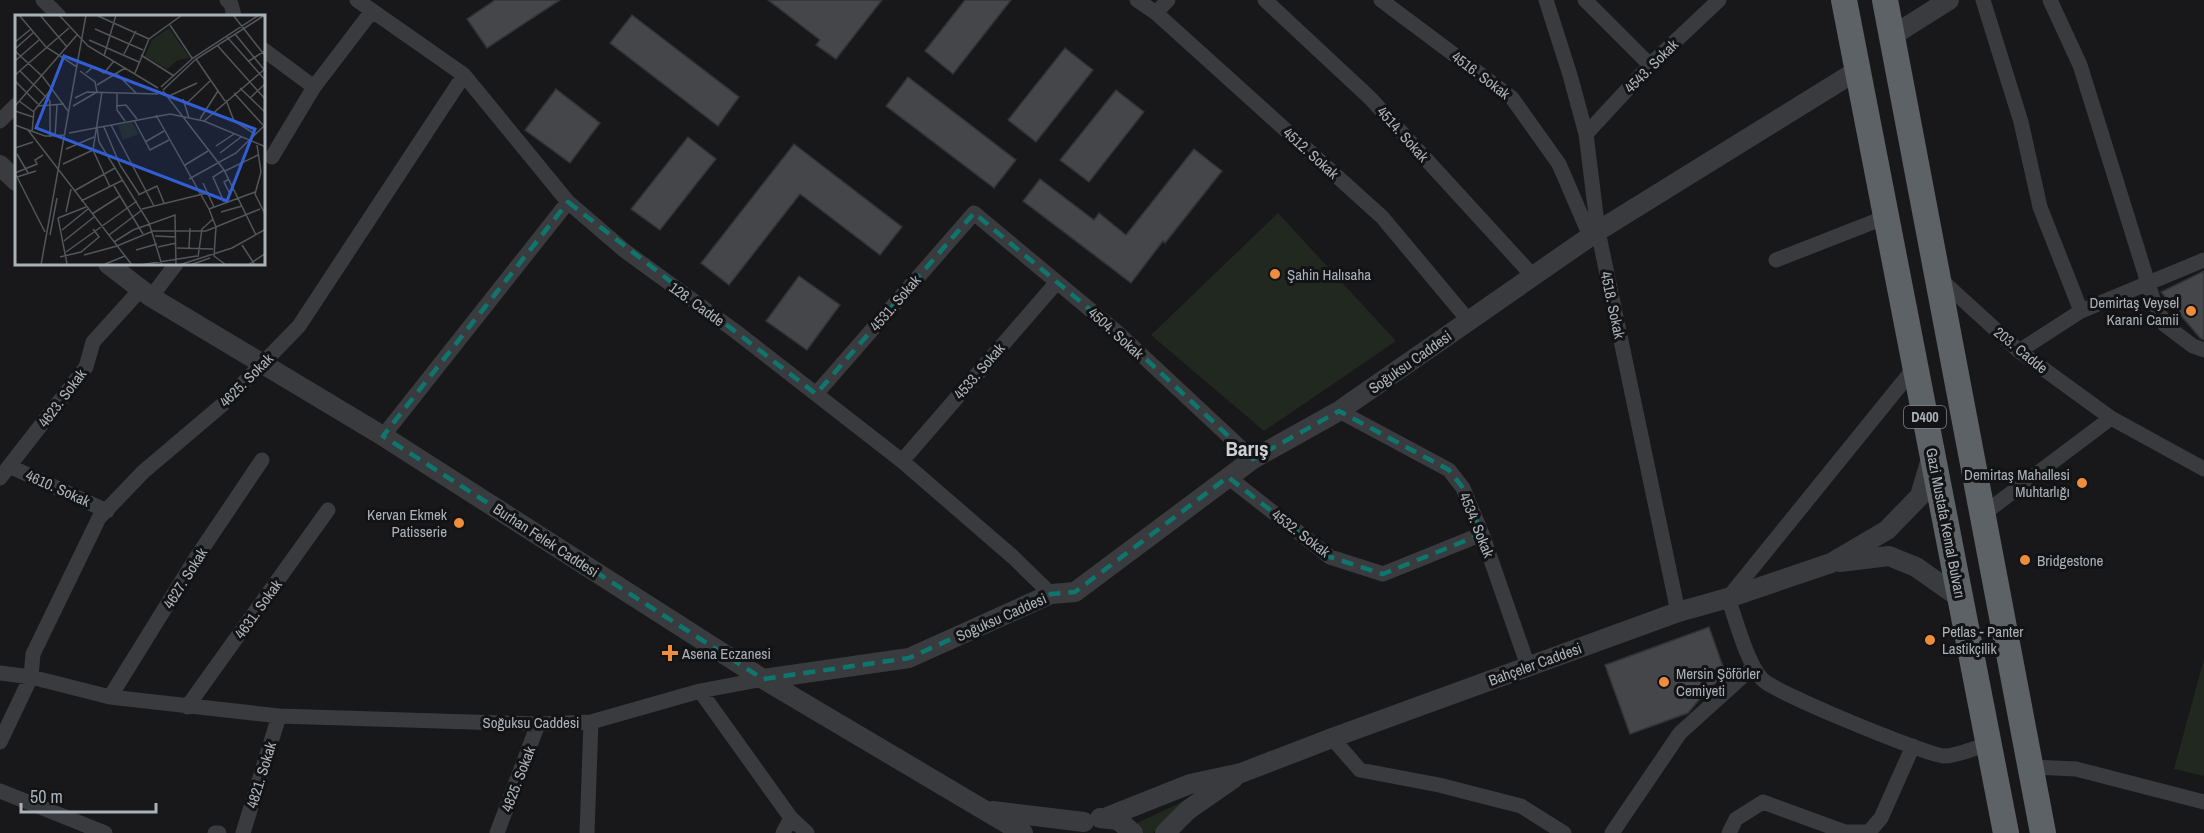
<svg xmlns="http://www.w3.org/2000/svg" width="2204" height="833" viewBox="0 0 2204 833" font-family="'Archivo Narrow',sans-serif">
	<style>
		.green { fill: #202820 }
		.building { fill: #44464a; stroke: #323336; stroke-width: 1.5 }
		.lines { fill: none; stroke-linecap: round; stroke-linejoin: round }
		.minor { stroke: #393b3f; stroke-width: 15 }
		.tertiary { stroke: #393b3f; stroke-width: 20 }
		.trunk { stroke: #5d6267; stroke-width: 26 }
		.marked { fill: none; stroke: #0f766e; stroke-width: 4.5; stroke-dasharray: 12 8; stroke-linejoin: round }
		.poi-dot { fill: #ee8d3c; stroke: #131315; stroke-width: 2 }
		.labels { text-anchor: middle; dominant-baseline: central; stroke-width: 6; stroke-linejoin: round; paint-order: stroke }
		.shield { fill: #131315; stroke: #7d8288; stroke-width: 1.5 }
		.shield-label { font-size: 14px; font-weight: bold; fill: #aab2b9 }
		.street-label { font-size: 15px; fill: #aab2b9; stroke: #131315 }
		.poi-label { font-size: 15px; fill: #aab2b9; stroke: #131315; text-anchor: start }
		.district-label { font-size: 21px; font-weight: bold; fill: #cbd0d5; stroke: #131315 }
		.inset-road { fill: none; stroke: #52565a; stroke-width: 1.5 }
		.view { fill: #325dd3; fill-opacity: 0.15; stroke: #325dd3; stroke-width: 3 }
		.inset-edge { fill: none; stroke: #aab2b9; stroke-width: 3 }
	</style>
	<rect width="100%" height="100%" fill="#18181a"/>
	<path class="green" d="M1278,213L1396,341L1264,431L1151,335Z
		M2204,659V776L2174,769Z
		M1195,796L1153,833H1142L1137,823Z"/>
	<path class="building" d="M495,0H560L487,48L467,19Z
		M768,0H882L836,59L816,45L820,40Z
		M965,0H1011L953,74L925,51Z
		M632,15L739,97L718,126L610,43Z
		M1065,48L1093,70L1036,142L1008,120Z
		M908,77L1016,160L994,188L886,106Z
		M556,89L600,123L570,163L525,130Z
		M1116,90L1144,112L1089,182L1060,160Z
		M688,137L716,159L660,230L631,209Z
		M794,144L902,227L880,255L800,194L729,285L701,263Z
		M1194,149L1222,171L1165,243L1163,241L1131,283L1023,201L1040,179L1094,220L1099,213L1126,235Z
		M2204,271V340L2200,338L2161,292Z
		M799,276L840,305L807,350L766,321Z
		M1709,627L1726,675L1708,689L1688,713L1630,734L1605,665Z"/>
	<g class="lines">
		<path class="minor" d="M43,0L59,16
			M227,0L231,4L234,16
			M357,0L464,75L568,202L625,251L735,331L902,461L1013,557L1051,594
			M1137,0L1156,13L1382,217L1469,321
			M1265,0L1370,98L1533,276
			M1381,0L1512,98L1559,164L1590,236
			M1546,0L1570,75L1586,134L1598,231L1678,612
			M1585,0L1650,65
			M1983,0L2021,122L2040,207L2081,311
			M2050,0L2080,65L2153,299L2165,325L2193,346L2204,350
			M1156,13L1168,0
			M264,50L314,87
			M0,121L16,105
			M1586,134L1650,65L1719,0
			M272,157L314,87L372,11
			M1776,260L1886,217
			M1939,278L2019,351L2111,418L2204,469
			M151,297L176,264
			M2019,351L2081,311L2204,260
			M1915,367L1728,598C1736,620 1747,663 1762,679C1775,693 1922,753 1944,756C1954,757 1978,747 1989,744
			M816,394L974,213L1117,332L1253,459
			M1339,411L1449,470L1463,488L1482,534L1528,666
			M383,436L568,202
			M902,461L1057,282
			M9,466L107,511
			M1228,477L1330,557L1383,574L1482,534
			M0,478L86,367L93,342L141,289
			M1982,515L2111,418
			M0,673L31,677L110,697L279,716L538,724L591,722L700,691L763,679
			M700,691L791,818L807,833
			M110,697L196,558L262,460
			M187,707L328,510
			M1332,738L1360,770L1439,785L1521,806L1564,833
			M0,742L31,677L33,654L99,518L143,472L222,405L299,326L464,75
			M2030,767L2076,769L2204,802
			M0,791L105,833
			M215,833H219
			M243,833L279,716
			M497,833L538,724
			M587,833L591,722
			M783,833L791,818
			M1612,833L1680,733L1753,667
			M1729,833L1736,819L1763,802L1845,832H1869L1881,818L1913,746"/>
		<path class="tertiary" d="M1892,36L1949,0
			M0,165L16,181
			M108,264L151,297L383,436L763,679L1023,833
			M1840,562L1889,556L1916,567L1960,598
			M763,679L909,658L1051,594L1075,592L1253,459L1339,411L1598,231L1858,70
			M993,811L1084,822
			M1107,817L1190,784L1241,773L1332,738L1678,612L1728,598L1831,563L1887,530L1920,496L1932,455
			M1100,818L1118,820L1133,833
			M1165,833L1188,810L1234,778"/>
		<path class="trunk" d="M1844,0L2006,833
			M1885,0L2043,833"/>
	</g>
	<path class="marked" d="M568,202L816,394L974,213L1117,332L1253,459L1339,411L1449,470L1463,488L1482,534L1383,574L1330,557L1228,477L1075,592L1051,594L909,658L763,679L383,436Z"/>
	<g class="poi-dot">
		<circle cx="1275" cy="274" r="6"/>
		<circle cx="2191" cy="311" r="6"/>
		<circle cx="2082" cy="483" r="6"/>
		<circle cx="459" cy="523" r="6"/>
		<circle cx="2025" cy="560" r="6"/>
		<circle cx="1930" cy="640" r="6"/>
		<path d="M667 644h6v6h6v6h-6v6h-6v-6h-6v-6h6z"/>
		<circle cx="1664" cy="682" r="6"/>
	</g>
	<g class="labels">
		<rect class="shield" x="1904" y="406" width="42" height="22" rx="4.5"/>
		<g class="shield-label">
			<text x="1925" y="417">D400</text>
		</g>
		<g class="street-label">
			<text transform="translate(1651 66) rotate(-45)">4543. Sokak</text>
			<text transform="translate(1481 75) rotate(37)">4516. Sokak</text>
			<text transform="translate(1403 134) rotate(48)">4514. Sokak</text>
			<text transform="translate(1311 153) rotate(42)">4512. Sokak</text>
			<text transform="translate(895 303) rotate(-49)">4531. Sokak</text>
			<text transform="translate(697 304) rotate(36)">128. Cadde</text>
			<text transform="translate(1613 305) rotate(78)">4518. Sokak</text>
			<text transform="translate(1116 333) rotate(42)">4504. Sokak</text>
			<text transform="translate(2021 350) rotate(39)">203. Cadde</text>
			<text transform="translate(1410 362) rotate(-35)">Soğuksu Caddesi</text>
			<text transform="translate(979 371) rotate(-49)">4533. Sokak</text>
			<text transform="translate(246 380) rotate(-45)">4625. Sokak</text>
			<text transform="translate(62 398) rotate(-53)">4623. Sokak</text>
			<text transform="translate(58 488) rotate(24)">4610. Sokak</text>
			<text transform="translate(1946 523) rotate(79)">Gazi Mustafa Kemal Bulvarı</text>
			<text transform="translate(1477 525) rotate(68)">4534. Sokak</text>
			<text transform="translate(1301 533) rotate(37)">4532. Sokak</text>
			<text transform="translate(546 540) rotate(33)">Burhan Felek Caddesi</text>
			<text transform="translate(185 578) rotate(-58)">4627. Sokak</text>
			<text transform="translate(258 609) rotate(-54)">4631. Sokak</text>
			<text transform="translate(1001 617) rotate(-24)">Soğuksu Caddesi</text>
			<text transform="translate(1535 664) rotate(-20)">Bahçeler Caddesi</text>
			<text x="531" y="722">Soğuksu Caddesi</text>
			<text transform="translate(261 775) rotate(-73)">4821. Sokak</text>
			<text transform="translate(518 779) rotate(-69)">4825. Sokak</text>
		</g>
		<g class="poi-label">
			<text x="1287" y="274">Şahin Halısaha</text>
			<text x="2179" y="302" text-anchor="end">Demirtaş Veysel<tspan x="2179" dy="17">Karani Camii</tspan></text>
			<text x="2070" y="474" text-anchor="end">Demirtaş Mahallesi<tspan x="2070" dy="17">Muhtarlığı</tspan></text>
			<text x="447" y="514" text-anchor="end">Kervan Ekmek<tspan x="447" dy="17">Patisserie</tspan></text>
			<text x="2037" y="560">Bridgestone</text>
			<text x="1942" y="631">Petlas - Panter<tspan x="1942" dy="17">Lastikçilik</tspan></text>
			<text x="682" y="653">Asena Eczanesi</text>
			<text x="1676" y="673">Mersin Şöförler<tspan x="1676" dy="17">Cemiyeti</tspan></text>
		</g>
		<g class="district-label">
			<text x="1247" y="448">Barış</text>
		</g>
	</g>
	<g transform="translate(15 15)">
		<rect width="250" height="250" fill="#18181a"/>
		<path d="M154,13L175,43L163,45L152,54L130,41L137,25ZM117,107L124,119L108,125L103,110Z" fill="#202820"/>
		<path class="inset-road" d="M4,0L31,32L62,52M25,0L52,32M44,0L73,31L143,73M81,0L134,24M218,0L251,42M155,10L177,43M80,14L128,35M220,19L251,57M212,22L251,66M74,25L124,47M0,27L16,14M202,30L251,85M0,34L19,17M0,36L28,62L53,96M109,39L121,16M126,40L159,61M89,41L101,0M181,44L210,86M0,46L24,25M234,46L251,35M5,56L35,86V122M71,58L78,52L89,58L99,46M120,58L134,24L167,0M102,59L121,78M0,60L54,13M0,66L23,89M82,70L110,53M146,72L178,43L244,0M225,73L251,98M148,75L181,44L250,0M148,76L209,155L241,220M87,77L78,135L95,172M102,78V95L110,106M219,78L248,110M152,82L182,68M60,83L72,77L143,79M235,83L251,68M168,84L174,103M211,85L219,106L240,119M4,86L19,97M171,89L195,66M0,91L62,20M22,91L49,89M58,91L82,77L80,67L65,56M101,91L111,90L122,104M0,96L18,102M141,100L194,194L201,212L199,241L211,250M185,104L203,76M119,105L135,135L154,125M189,106L251,53M0,110L30,121L50,120M96,110L139,191M89,112L105,150L124,179M82,113L84,127L134,208L147,250M13,115L117,250M17,117L19,96L37,73M54,118L155,99L189,106L251,132M40,122L42,90M130,127L149,116M242,130L246,157M201,131L219,119M0,133L18,127M51,134L79,122M205,138L226,122M2,139L13,158M28,140L20,145L22,149L0,158L30,217M48,149L78,135M170,150L193,136M209,155L198,162L209,187M210,156L243,140M246,157L240,179L251,201M2,162L21,156M174,164L221,138L251,109M214,164L209,167L214,177L219,174M188,168L199,192M99,171L128,219M59,176L100,153M123,180L142,171L149,188M66,186L108,165M127,194L192,178M194,194L240,177M51,197L56,174M206,197L227,191M77,199L105,181M43,203L52,249M43,203L71,192M47,215L73,194M35,220L42,183M94,220L127,195M140,221L161,222M49,226L79,202M99,227L118,215L160,200L161,250M227,230L240,250M143,232L161,228M162,233L198,234M174,233L175,213M121,235L142,229M51,237L122,186M69,240L102,231L138,216H191L245,194M45,242L66,237L84,222L78,214M183,242L187,214L198,204M90,249L110,241M26,250L71,0M125,250L182,241M164,250L217,233L251,214M175,250L195,243M233,250L251,238"/>
		<path class="view" d="M49,41L240,114L212,186L21,113Z"/>
		<rect width="250" height="250" class="inset-edge"/>
	</g>
	<path d="M21 803v9h135v-9" fill="none" stroke="#aab2b9" stroke-width="3"/>
	<text x="30" y="803" font-size="18" fill="#aab2b9" stroke="#131315" stroke-width="4.5" paint-order="stroke">50 m</text>
</svg>
